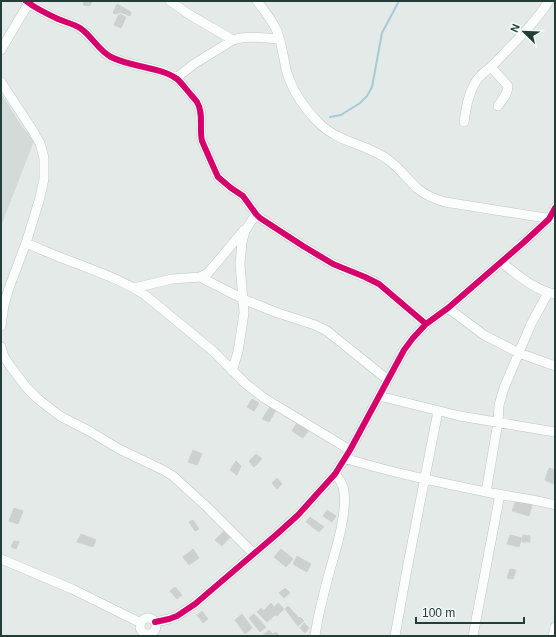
<svg xmlns="http://www.w3.org/2000/svg" width="556" height="637" viewBox="0 0 556 637" font-family="Arial,sans-serif">
	<style>
		.built { fill: #d2dbd8 }
		.lines { fill: none; stroke-linecap: round; stroke-linejoin: round }
		.stream { stroke: #a6cad7; stroke-width: 2 }
		.building { fill: #ccd1cf; stroke: #cdd3d1 }
		.minor-casing { stroke: #c1c7c5; stroke-width: 10 }
		.minor { stroke: #fbfcfc; stroke-width: 9 }
		.cycleway-casing { stroke: #f3f9f6; stroke-width: 8 }
		.cycleway { stroke: #d6006c; stroke-width: 6 }
	</style>
	<rect width="100%" height="100%" fill="#e4eae8"/>
	<path class="built" d="M1,93L21,125L34,141L1,226Z"/>
	<g class="lines">
		<path class="stream" d="M330,117L341,115L360,103L367,96L372,87L382,33L399,1"/>
	</g>
	<path class="building" d="M84,1H92L90,6L83,5Z
		M117,4L131,12L130,16L120,12L116,14L113,13Z
		M119,14L126,17L121,28L114,25Z
		M252,399L259,403L254,411L247,407Z
		M270,407L276,410L269,422L262,419Z
		M297,423L309,430L303,438L292,431Z
		M193,450L202,454L197,465L188,462Z
		M256,454L262,459L254,467L249,461Z
		M236,461L241,466L237,475L230,470Z
		M549,468L555,470V479L553,484L545,480Z
		M277,478L282,484L277,489L272,483Z
		M516,500L532,505L529,516L512,511Z
		M14,508L23,511L18,524L9,521Z
		M327,510L336,516L332,522L323,516Z
		M310,517L324,527L319,532L306,522Z
		M193,520L199,529L195,531L189,522Z
		M225,530L232,535L222,546L215,540Z
		M81,534L96,540L93,547L77,542Z
		M510,535L522,538L519,547L507,544Z
		M523,535L530,536V542H522Z
		M14,541L19,542L16,549L11,547Z
		M193,549L199,558L189,565L183,557Z
		M281,549L293,559L286,567L274,557Z
		M297,556L311,564L307,572L293,564Z
		M510,569L516,570L513,579L507,578Z
		M175,587L182,595L177,599L170,591Z
		M285,588L290,593L284,598L279,593Z
		M271,603L274,607L278,603L284,609L277,616L275,615L267,622L257,612L261,608L263,611Z
		M288,606L299,618L300,617L304,621L298,626L285,609Z
		M202,611L208,619L203,623L197,615Z
		M242,614L252,628L245,634L235,620Z
		M254,614L266,627L260,632L249,618Z
		M304,623L309,628L305,633L300,628Z
		M269,630L273,634L276,632L279,636H262Z"/>
	<g class="lines">
		<g class="minor-casing">
			<path id="minor" d="M26,1C35,8 47,14 58,19C65,22 73,24 80,28C92,36 98,50 111,57C130,67 161,67 177,79C181,82 184,87 187,90C190,94 194,98 197,102C204,113 199,129 202,141L213,166L218,177L231,188L243,196L256,214L260,218L303,246L333,264L365,277L379,284L426,324
				M170,1L190,15L233,40
				M257,1C264,10 271,19 276,29C283,44 283,61 288,76C294,93 305,109 318,122C338,143 365,143 387,159C399,167 407,179 418,189C426,196 435,199 445,202L552,219
				M1,50L30,1
				M491,67L508,86C508,94 502,100 498,106
				M176,78L194,64L233,40C247,35 264,38 279,39
				M1,82L33,131L40,143L44,158V179L39,201L26,243L9,288L4,305L1,326
				M464,122C466,108 468,95 475,83C479,75 488,70 494,64C513,44 534,24 549,1
				M26,243C43,250 60,258 78,264C101,273 124,281 145,295L213,351L246,384L264,398L350,450
				M501,262C518,275 534,290 555,294
				M200,277L243,299L275,312L315,325L327,331L388,380
				M134,288L172,279L200,277L208,273L244,230
				M448,308L484,335L519,353L555,366
				M1,347L4,357L11,367L26,387L38,399L60,416L91,432L119,449L163,470L173,476L208,508L254,554
				M232,371L238,352L244,313L240,264L242,242L245,231L256,214
				M379,396L460,416L555,432
				M344,458C393,473 442,483 491,493C513,497 534,499 555,505
				M486,492L498,422L499,405L504,388L531,324L548,293
				M1,559L72,589L141,623
				M140 626a8 8 0 1 1 16 0a8 8 0 1 1-16 0Z
				M155,622L169,619L177,616L195,604L277,534L298,515L335,474L350,450L404,350L413,338L426,324L448,308L523,243L549,219L555,208
				M315,636C318,614 324,592 330,570C336,549 347,514 344,492C343,484 340,479 335,474
				M395,636L407,569L438,411
				M473,636L500,494
				M553,636L555,627"/>
		</g>
		<use href="#minor" class="minor"/>
		<g class="cycleway-casing">
			<path id="cycleway" d="M26,1C35,8 47,14 58,19C65,22 73,24 80,28C92,36 98,50 111,57C130,67 161,67 177,79C181,82 184,87 187,90C190,94 194,98 197,102C204,113 199,129 202,141L213,166L218,177L231,188L243,196L256,214L260,218L303,246L333,264L365,277L379,284L426,324
				M155,622L169,619L177,616L195,604L277,534L298,515L335,474L350,450L404,350L413,338L426,324L448,308L523,243L549,219L555,208"/>
		</g>
		<use href="#cycleway" class="cycleway"/>
	</g>
	<rect width="556" height="637" fill="none" stroke="#233d39" stroke-width="4"/>
	<g transform="translate(524 32) rotate(293)" stroke="#f3f9f6" stroke-width="3" paint-order="stroke">
	<path d="M0-3L7 15L0 10L-7 15Z" fill="#233d39"/>
	<text y="-6" font-size="11" font-weight="bold" text-anchor="middle" fill="#233d39">N</text>
	</g>
	<path d="M416 617v6h108v-6" fill="none" stroke="#233d39" stroke-width="2"/>
	<text x="422" y="617" font-size="12" fill="#233d39" stroke="#f3f9f6" stroke-width="3" paint-order="stroke">100 m</text>
</svg>
